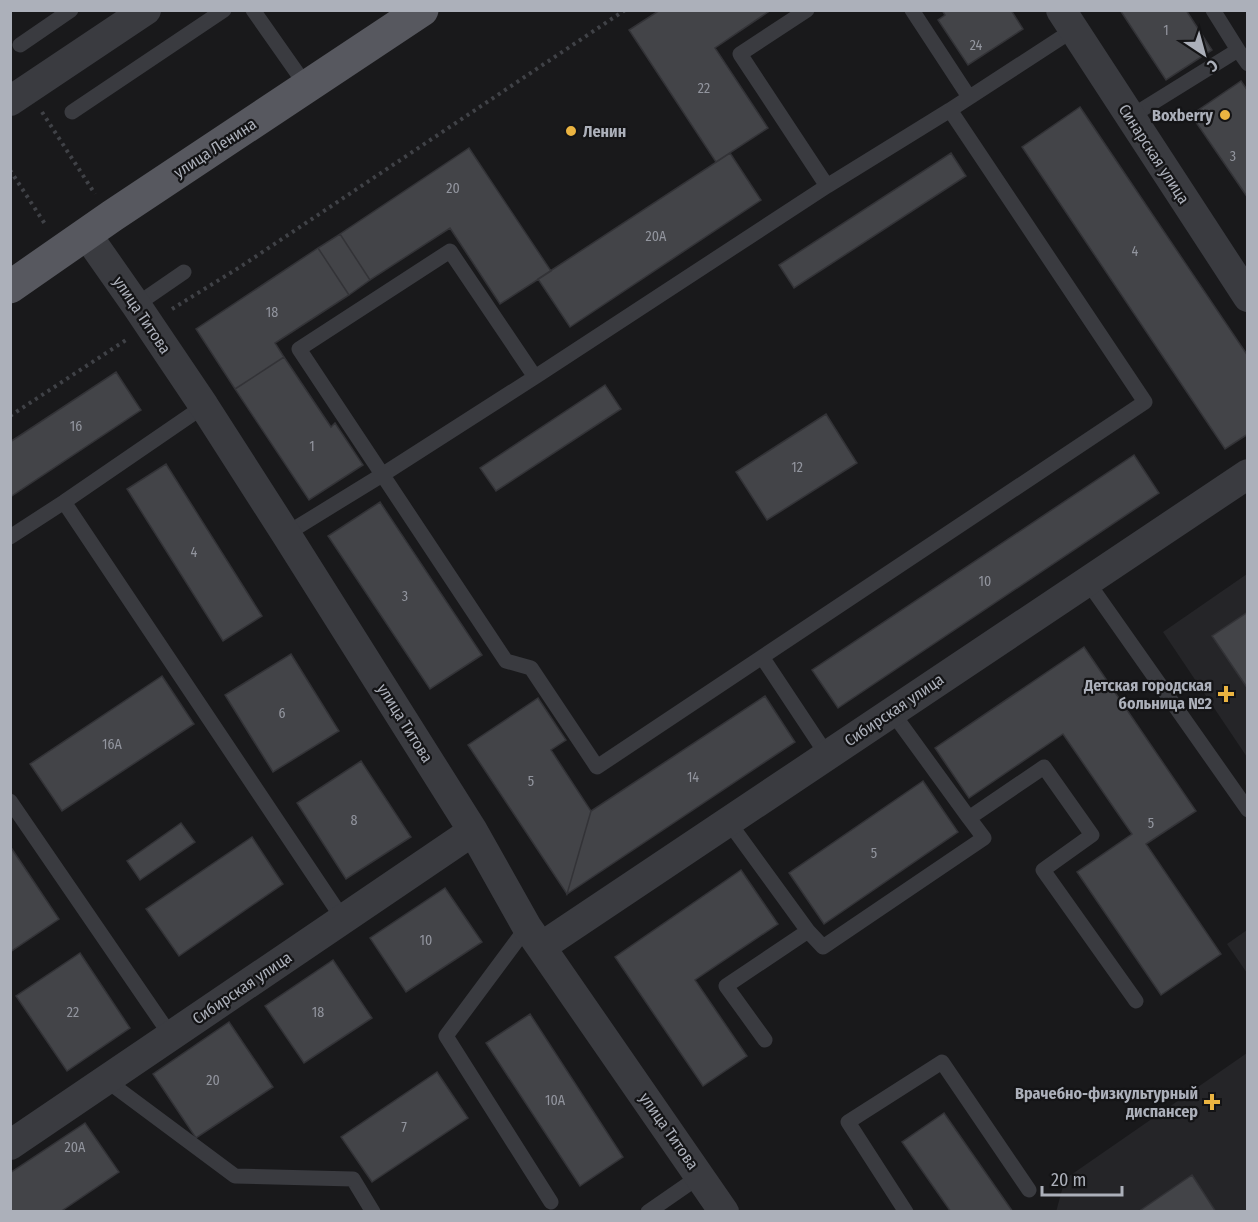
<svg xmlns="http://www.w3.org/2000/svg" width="1258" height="1222" viewBox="0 0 1258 1222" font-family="'Fira Sans Condensed',sans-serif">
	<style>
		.built { fill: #252528 }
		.building { fill: #434448; stroke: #333337; stroke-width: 1.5 }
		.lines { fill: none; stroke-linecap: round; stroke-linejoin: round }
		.path { stroke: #404247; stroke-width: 4; stroke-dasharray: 3 4.5; stroke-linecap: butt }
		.lane { stroke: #3a3b40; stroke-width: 15 }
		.street { stroke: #3a3b40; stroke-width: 30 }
		.primary { stroke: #57585f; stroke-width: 33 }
		.poi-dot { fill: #ebb441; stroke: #141416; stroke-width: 2 }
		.labels { text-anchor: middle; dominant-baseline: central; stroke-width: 4.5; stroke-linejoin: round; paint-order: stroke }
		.number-label { font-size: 14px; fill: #92959e }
		.poi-label { font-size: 16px; font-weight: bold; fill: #acb0ba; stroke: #141416; text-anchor: end }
		.street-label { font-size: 16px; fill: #acb0ba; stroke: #141416 }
	</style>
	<rect width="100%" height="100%" fill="#19191b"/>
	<path class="built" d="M1247,574V757L1163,632Z
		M1247,930V973L1227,944Z
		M1247,1053V1211L1056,1212L1065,1179Z"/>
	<path class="building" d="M660,10H771L715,48L768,128L716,162L629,30Z
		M942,10H1011L1023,29L968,65L938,20L945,15Z
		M1120,10H1186L1212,50L1166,80Z
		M1241,81L1248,91V198L1191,115Z
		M1080,107L1248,356V434L1225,449L1022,147Z
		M469,148L551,271L500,304L450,228L370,280L340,234Z
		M730,153L761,200L570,327L538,279Z
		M951,153L966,176L794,288L779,265Z
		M340,234L370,280L349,295L318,248Z
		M318,248L349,295L275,343L284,357L235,389L196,329Z
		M284,357L331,427L335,423L363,465L309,500L235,389Z
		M116,372L141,410L10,497V442Z
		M605,385L621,409L496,491L480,468Z
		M826,414L857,463L767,520L736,472Z
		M1134,455L1159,493L838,708L812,670Z
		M166,464L262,616L223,641L127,489Z
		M380,502L482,655L430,689L328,536Z
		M1248,612V689L1212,636Z
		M1084,647L1196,811L1146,844L1221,954L1161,995L1077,872L1132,834L1063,734L969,798L935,748Z
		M291,654L339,731L273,772L225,695Z
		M162,676L194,724L62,811L30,764Z
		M765,696L795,742L567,894L591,811Z
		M538,698L566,740L551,750L591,811L567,894L468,745Z
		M361,761L411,837L346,879L297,803Z
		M923,781L958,832L824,924L789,873Z
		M181,823L195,842L140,880L127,861Z
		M252,837L283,884L179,956L146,909Z
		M10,846L59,919L10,952Z
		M741,870L778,924L695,980L747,1056L703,1086L615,957Z
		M445,888L482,942L406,992L370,938Z
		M80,953L130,1028L67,1071L16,996Z
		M333,960L372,1018L304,1063L265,1006Z
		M530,1014L623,1157L580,1186L486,1043Z
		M229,1022L273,1087L196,1138L153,1074Z
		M437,1072L468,1118L372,1182L341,1137Z
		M944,1113L1013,1212H951L902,1142Z
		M85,1123L119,1172L60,1212H10V1173Z
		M1192,1175L1216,1212H1138Z"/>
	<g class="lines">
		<path class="path" d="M42,112L95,194
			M10,170L45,224
			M172,309L240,267L625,10
			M10,416L126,340"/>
		<path class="lane" d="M253,10L307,87
			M807,10L740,54L827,186
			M912,10L969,97
			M1213,10L1238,50
			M20,45L71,10
			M950,110L1145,402L597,767L531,668L506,661L299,349L450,251L535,377L827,186L950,110L1073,30
			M72,112L224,10
			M1130,117L1238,50L1248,64
			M136,305L184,272
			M64,502L343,919
			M286,534L382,475L535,377
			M10,537L64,502L204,406
			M1087,581L1248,810
			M762,657L827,755
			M892,712L969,818L1044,767L1092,835L1043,870L1136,1001
			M10,801L171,1036
			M728,821L808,931L726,986L765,1040
			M527,927L446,1036L551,1202
			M808,931L823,947L984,838L969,818
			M106,1080L235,1176L353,1179L373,1212
			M648,1212L700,1176
			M906,1212L848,1122L942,1062L1029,1190"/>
		<path class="street" d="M1061,10L1248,297
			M10,101L146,10
			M87,235L136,305L204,406L286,534L473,831L527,927L724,1212
			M541,947L1248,474
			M10,1145L473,831"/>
		<path class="primary" d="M10,287L112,216L422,10"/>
	</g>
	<g class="poi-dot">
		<circle cx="1225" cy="115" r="6"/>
		<circle cx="571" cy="131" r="6"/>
		<path d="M1223 685h6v6h6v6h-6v6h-6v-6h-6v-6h6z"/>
		<path d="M1209 1093h6v6h6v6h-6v6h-6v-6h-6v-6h6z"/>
	</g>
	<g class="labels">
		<g class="number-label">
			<text x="1166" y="30">1</text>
			<text x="976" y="45">24</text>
			<text x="704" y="88">22</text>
			<text x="1233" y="156">3</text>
			<text x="453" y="188">20</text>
			<text x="656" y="236">20А</text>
			<text x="1135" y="251">4</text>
			<text x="272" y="312">18</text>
			<text x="76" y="426">16</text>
			<text x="312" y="446">1</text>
			<text x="797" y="467">12</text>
			<text x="194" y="552">4</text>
			<text x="985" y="581">10</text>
			<text x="405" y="596">3</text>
			<text x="282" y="713">6</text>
			<text x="112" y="744">16А</text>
			<text x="693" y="777">14</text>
			<text x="531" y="781">5</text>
			<text x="354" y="820">8</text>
			<text x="1151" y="823">5</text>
			<text x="874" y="853">5</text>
			<text x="426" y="940">10</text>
			<text x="73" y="1012">22</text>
			<text x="318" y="1012">18</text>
			<text x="213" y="1080">20</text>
			<text x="555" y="1100">10А</text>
			<text x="404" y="1127">7</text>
			<text x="75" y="1147">20А</text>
		</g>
		<g class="poi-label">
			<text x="1213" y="115">Boxberry</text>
			<text x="583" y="131" text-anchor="start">Ленин</text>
			<text x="1212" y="685">Детская городская<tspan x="1212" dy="18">больница №2</tspan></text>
			<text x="1198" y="1093">Врачебно-физкультурный<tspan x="1198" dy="18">диспансер</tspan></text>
		</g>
		<g class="street-label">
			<text transform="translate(215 148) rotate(-33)">улица Ленина</text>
			<text transform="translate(1154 154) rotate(57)">Синарская улица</text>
			<text transform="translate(142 315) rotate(56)">улица Титова</text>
			<text transform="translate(894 710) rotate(-34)">Сибирская улица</text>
			<text transform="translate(405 723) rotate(58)">улица Титова</text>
			<text transform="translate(242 988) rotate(-34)">Сибирская улица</text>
			<text transform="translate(669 1131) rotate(55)">улица Титова</text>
		</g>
	</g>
	<rect width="1258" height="1222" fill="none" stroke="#acb0ba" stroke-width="24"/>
	<g transform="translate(1204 54) rotate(144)" stroke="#141416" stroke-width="4.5" paint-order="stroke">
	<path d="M0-4.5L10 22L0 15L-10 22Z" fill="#acb0ba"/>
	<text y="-9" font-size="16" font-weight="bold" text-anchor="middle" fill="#acb0ba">С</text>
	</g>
	<path d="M1042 1186v9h80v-9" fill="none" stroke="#acb0ba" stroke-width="3"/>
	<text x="1051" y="1186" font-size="18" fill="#acb0ba" stroke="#141416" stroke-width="4.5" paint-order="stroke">20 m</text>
</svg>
